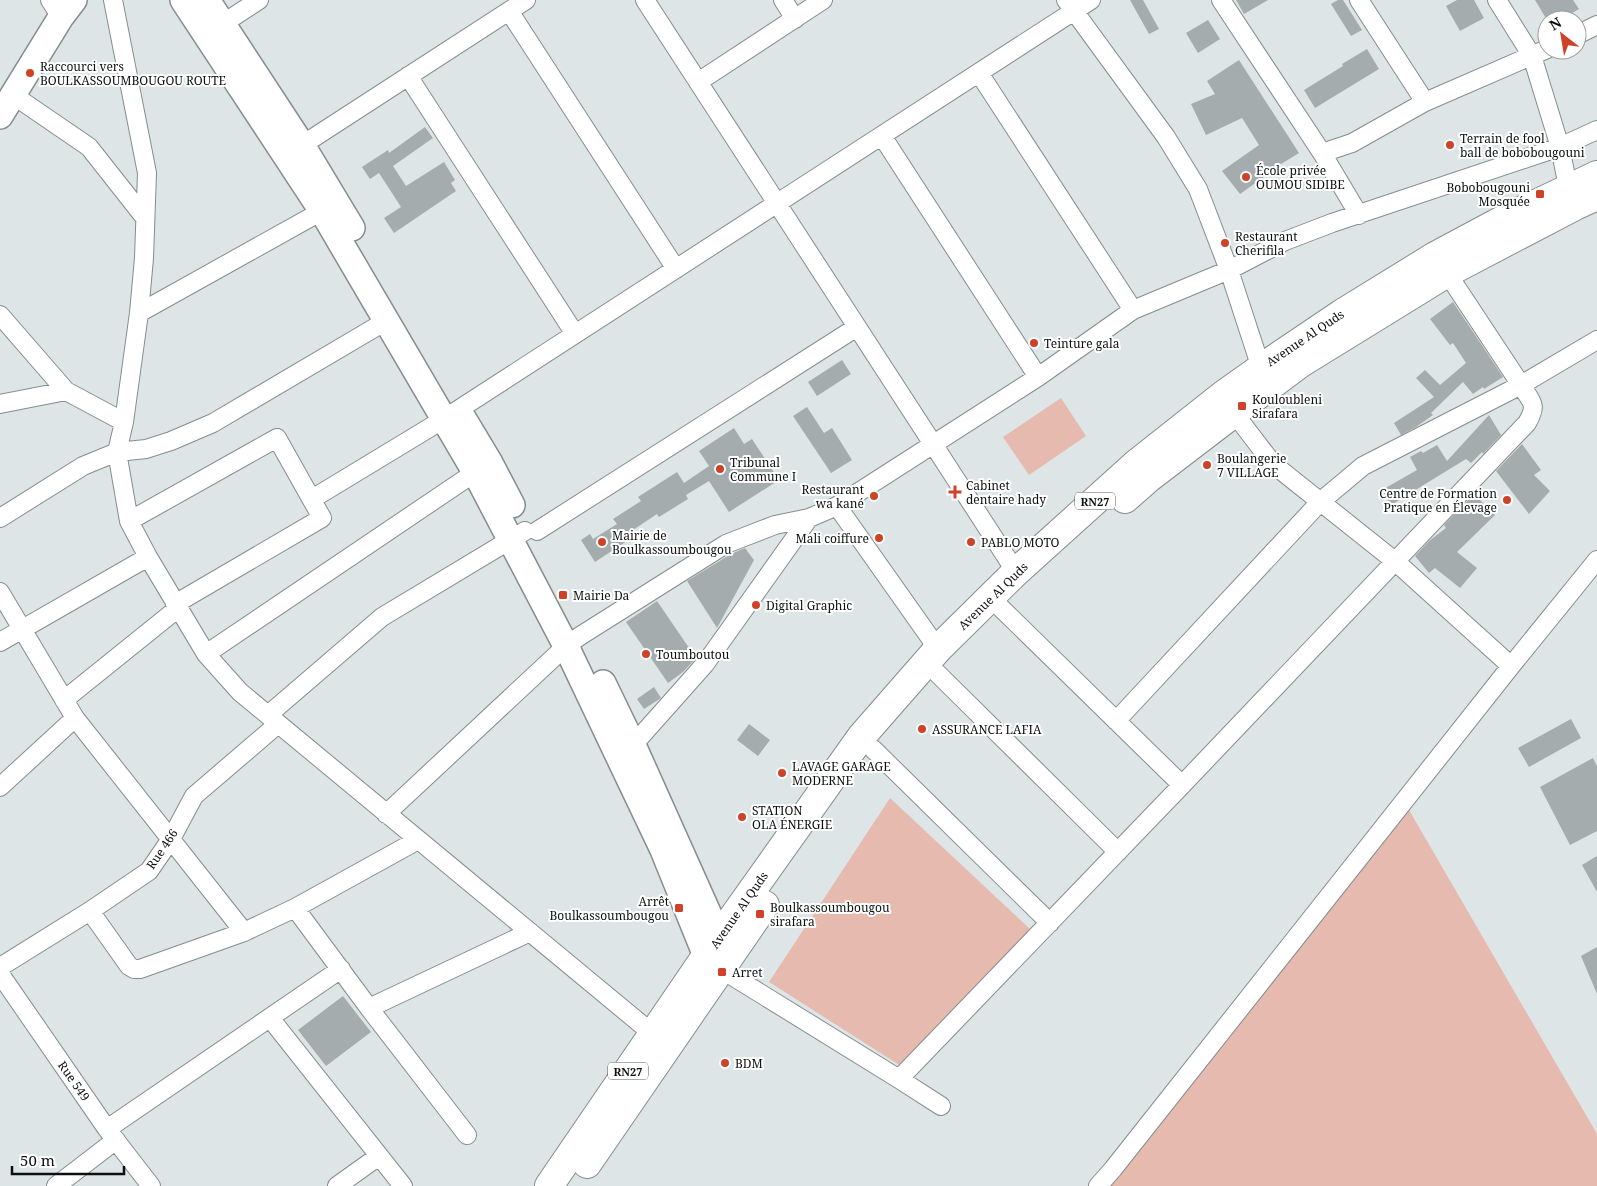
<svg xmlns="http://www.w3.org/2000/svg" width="1597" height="1186" viewBox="0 0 1597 1186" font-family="'Noto Serif',serif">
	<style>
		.green { fill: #e7bab0 }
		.building { fill: #a4acad }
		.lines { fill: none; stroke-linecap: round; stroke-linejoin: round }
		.street-casing { stroke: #858d8e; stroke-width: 20 }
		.secondary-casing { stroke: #858d8e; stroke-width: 28 }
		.primary-casing { stroke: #858d8e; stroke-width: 30 }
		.street { stroke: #fff; stroke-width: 18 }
		.secondary { stroke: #fff; stroke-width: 25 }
		.primary { stroke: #fff; stroke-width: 28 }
		.poi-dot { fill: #ce4328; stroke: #fff; stroke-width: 2 }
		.labels { text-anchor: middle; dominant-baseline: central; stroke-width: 4; stroke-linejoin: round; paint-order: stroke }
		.shield { fill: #fff; stroke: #565858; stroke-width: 1 }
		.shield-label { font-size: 11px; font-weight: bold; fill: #0d1010 }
		.poi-label { font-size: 12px; fill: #0d1010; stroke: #fff; text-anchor: start }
		.street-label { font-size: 12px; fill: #0d1010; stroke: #fff }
	</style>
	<rect width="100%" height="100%" fill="#dde5e6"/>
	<path class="green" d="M1061,398L1086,436L1029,475L1003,437Z
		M890,798L1030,929L904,1068L769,982Z
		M1409,810L1597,1134V1186H1109Z"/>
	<path class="building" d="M1130,0H1143L1159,29L1149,34Z
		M1236,0H1268L1244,14Z
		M1338,0H1343L1362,30L1351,36L1331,4Z
		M1457,0H1474L1484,18L1460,31L1446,6Z
		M1535,0H1573L1579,9L1560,20H1547Z
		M1208,20L1220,39L1198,53L1186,33Z
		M1367,49L1379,69L1315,108L1304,90L1343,66L1342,64Z
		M1239,60L1299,153L1263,175L1264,177L1240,194L1222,171L1259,145L1242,118L1206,135L1191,104L1215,94L1207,81Z
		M425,127L433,138L393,166L406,186L444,162L455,180L451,183L456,191L394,233L384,218L401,207L379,173L370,179L362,167L388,150L389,153Z
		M1453,302L1503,377L1484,389L1483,387L1473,394L1463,382L1431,413L1433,415L1416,427L1401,435L1394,423L1434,397L1416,378L1425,370L1440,385L1466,363L1453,343L1450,345L1430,319Z
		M842,360L851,374L817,396L808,382Z
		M807,407L824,433L832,428L852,460L831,473L793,416Z
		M1489,415L1501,435L1483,454L1482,452L1471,463L1466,459L1391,505L1382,490L1417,470L1410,457L1421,451L1423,453L1437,445L1447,461Z
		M734,428L744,444L752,439L779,480L729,512L709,481L686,495L688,499L659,517L657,514L633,530L636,535L595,562L581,540L590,534L593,539L617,524L613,519L641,501L638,497L677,472L684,483L709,466L699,451Z
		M1522,444L1541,470L1534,475L1550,491L1529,514L1496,471Z
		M1474,494L1495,515L1457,552L1477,568L1460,588L1435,568L1429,573L1415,556L1429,541L1446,528L1444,525Z
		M745,548L754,560L717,628L687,581L731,554Z
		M657,601L696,658L683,672L668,683L626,622Z
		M654,687L661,698L644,709L637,699Z
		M1571,719L1581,738L1529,767L1518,748Z
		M749,724L770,740L758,756L737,740Z
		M1593,758L1597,766V831L1570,845L1540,787Z
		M1597,856V892L1582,865Z
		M1597,947V994L1581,956Z
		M343,996L371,1032L326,1066L298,1030Z"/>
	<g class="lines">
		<g class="street-casing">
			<path id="street" d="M50,0L61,17
				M113,0L147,173L144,258L139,313L124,422L117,452L129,521L148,557L206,654L240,692L653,1034
				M645,0L1016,572
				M783,0L795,19
				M1066,0L1166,137L1198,189L1229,270L1261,368
				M1221,0L1322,153L1359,215
				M1359,0L1425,102
				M1497,0L1532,56L1560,147L1568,187L1572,196
				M509,11L676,269
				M213,30L259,0
				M1577,35L1597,25
				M979,73L1133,310
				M408,76L575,334
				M698,82L823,0
				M13,95L89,147L145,218
				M882,136L1038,377
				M293,151L526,0
				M1322,153L1352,143L1425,102L1547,49
				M139,313L322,211
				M0,315L66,391
				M0,404L66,391L124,422
				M1234,413L1273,464L1396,562L1511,666
				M312,499L444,419L1091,0
				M837,506L938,649
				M0,518L83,466L117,452L146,449L171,441L213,423L386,321
				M129,521L277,438L322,518L175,604
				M537,531L857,327
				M0,592L75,718L244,932
				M1001,608L1182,785
				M0,642L148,557
				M206,654L483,467
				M937,673L1118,852
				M64,700L177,609
				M268,715L382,617L525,531
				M1116,721L1320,502L1363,466L1521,385L1447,273
				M633,745L705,664L809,518
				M873,749L1050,923
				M0,787L75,718
				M386,814L566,646L580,636L726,544L775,525L809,518L837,506L1038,377L1133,310L1229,270L1285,241L1332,223L1560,147L1597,130
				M295,908L369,1008L467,1135
				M90,911L129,966L134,969H140L244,932L295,908L418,840
				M0,967L90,911L149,871L171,839L194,796L278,724
				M0,974L107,1129L151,1186
				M729,974L899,1079L941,1106
				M369,1008L530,932
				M270,1018L403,1186
				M899,1079L1182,785L1527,423C1538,404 1532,403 1521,385L1597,340
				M107,1129L341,969
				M56,1186L116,1140
				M337,1186L379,1156
				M1098,1186L1113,1169L1511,666L1597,560"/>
		</g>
		<g class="secondary-casing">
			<path id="secondary" d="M183,0L322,211L475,472L566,646L663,850L706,956L718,966
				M207,0L302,145L352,228
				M0,116L61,17L74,0
				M463,418L490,463L512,505
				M603,683L633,745L719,937L724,954"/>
		</g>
		<g class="primary-casing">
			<path id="primary" d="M1125,499L1149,478L1234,413L1301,363L1447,273L1577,205L1597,196
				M587,1164L765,905
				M549,1186L719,937L861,737L938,649L1016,572L1137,463L1223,395L1261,368L1341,314L1435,256L1506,218L1597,175"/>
		</g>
		<use href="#street" class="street"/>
		<use href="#secondary" class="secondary"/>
		<use href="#primary" class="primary"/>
	</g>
	<g class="poi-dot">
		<circle cx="30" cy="73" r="5"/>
		<circle cx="1450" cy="145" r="5"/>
		<circle cx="1246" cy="177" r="5"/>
		<rect x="1535" y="189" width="10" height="10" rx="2.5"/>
		<circle cx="1225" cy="243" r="5"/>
		<circle cx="1034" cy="343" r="5"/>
		<rect x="1237" y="401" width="10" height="10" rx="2.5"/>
		<circle cx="1207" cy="465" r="5"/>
		<circle cx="720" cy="469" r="5"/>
		<path d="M952.5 484.5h5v5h5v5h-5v5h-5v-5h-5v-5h5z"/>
		<circle cx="874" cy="496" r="5"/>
		<circle cx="1507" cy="500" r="5"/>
		<circle cx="879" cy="538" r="5"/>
		<circle cx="602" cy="542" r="5"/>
		<circle cx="971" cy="542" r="5"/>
		<rect x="558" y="590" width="10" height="10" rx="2.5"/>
		<circle cx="756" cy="605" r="5"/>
		<circle cx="646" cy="654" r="5"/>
		<circle cx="922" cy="729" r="5"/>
		<circle cx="782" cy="773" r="5"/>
		<circle cx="742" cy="817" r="5"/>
		<rect x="674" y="903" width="10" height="10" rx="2.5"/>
		<rect x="755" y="909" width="10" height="10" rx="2.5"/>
		<rect x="717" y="967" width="10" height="10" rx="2.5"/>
		<circle cx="725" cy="1063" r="5"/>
	</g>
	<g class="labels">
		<g class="shield">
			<rect x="1075" y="492.5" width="40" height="17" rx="4"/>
			<rect x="608" y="1062.5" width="40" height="17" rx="4"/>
		</g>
		<g class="shield-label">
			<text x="1095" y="501">RN27</text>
			<text x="628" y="1071">RN27</text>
		</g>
		<g class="poi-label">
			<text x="40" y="66">Raccourci vers<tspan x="40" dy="14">BOULKASSOUMBOUGOU ROUTE</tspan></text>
			<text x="1460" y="138">Terrain de fool<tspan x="1460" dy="14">ball de bobobougouni</tspan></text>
			<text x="1256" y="170">École privée<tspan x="1256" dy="14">OUMOU SIDIBE</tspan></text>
			<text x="1530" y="187" text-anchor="end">Bobobougouni<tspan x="1530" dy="14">Mosquée</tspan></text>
			<text x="1235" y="236">Restaurant<tspan x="1235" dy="14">Cherifila</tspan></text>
			<text x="1044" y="343">Teinture gala</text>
			<text x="1252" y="399">Kouloubleni<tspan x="1252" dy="14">Sirafara</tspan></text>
			<text x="1217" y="458">Boulangerie<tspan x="1217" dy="14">7 VILLAGE</tspan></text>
			<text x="730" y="462">Tribunal<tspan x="730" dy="14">Commune I</tspan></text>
			<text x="966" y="485">Cabinet<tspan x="966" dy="14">dentaire hady</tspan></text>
			<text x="864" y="489" text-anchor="end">Restaurant<tspan x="864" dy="14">wa kané</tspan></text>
			<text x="1497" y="493" text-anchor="end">Centre de Formation<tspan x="1497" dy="14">Pratique en Élevage</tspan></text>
			<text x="612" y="535">Mairie de<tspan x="612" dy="14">Boulkassoumbougou</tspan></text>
			<text x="869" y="538" text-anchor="end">Mali coiffure</text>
			<text x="981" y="542">PABLO MOTO</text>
			<text x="573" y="595">Mairie Da</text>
			<text x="766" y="605">Digital Graphic</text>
			<text x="656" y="654">Toumboutou</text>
			<text x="932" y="729">ASSURANCE LAFIA</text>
			<text x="792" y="766">LAVAGE GARAGE<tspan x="792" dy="14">MODERNE</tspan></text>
			<text x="752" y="810">STATION<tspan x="752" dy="14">OLA ÉNERGIE</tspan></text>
			<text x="669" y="901" text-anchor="end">Arrêt<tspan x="669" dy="14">Boulkassoumbougou</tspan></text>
			<text x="770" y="907">Boulkassoumbougou<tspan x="770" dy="14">sirafara</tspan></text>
			<text x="732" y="972">Arret</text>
			<text x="735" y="1063">BDM</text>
		</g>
		<g class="street-label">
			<text transform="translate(1305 338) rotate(-34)">Avenue Al Quds</text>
			<text transform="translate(993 596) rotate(-44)">Avenue Al Quds</text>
			<text transform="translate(162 849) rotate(-56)">Rue 466</text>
			<text transform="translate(739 910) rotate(-55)">Avenue Al Quds</text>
			<text transform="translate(74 1081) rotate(55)">Rue 549</text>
		</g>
	</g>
	<g transform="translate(1562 35) rotate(329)"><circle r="24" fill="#ffffff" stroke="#9e9f9f"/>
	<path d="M0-4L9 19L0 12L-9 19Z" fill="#ce4328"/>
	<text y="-8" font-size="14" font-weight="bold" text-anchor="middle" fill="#0d1010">N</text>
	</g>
	<path d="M12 1166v8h112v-8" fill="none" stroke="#0d1010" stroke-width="2.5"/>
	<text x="20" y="1166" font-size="15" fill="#0d1010" stroke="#ffffff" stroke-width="4" paint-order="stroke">50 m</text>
</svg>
